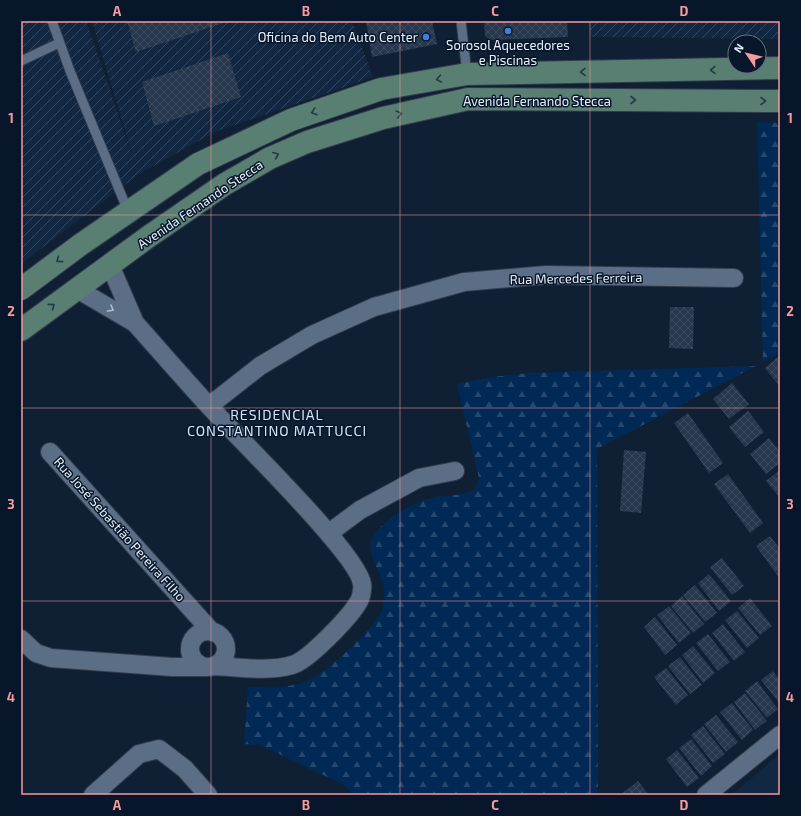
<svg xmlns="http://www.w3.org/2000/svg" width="801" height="816" viewBox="0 0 801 816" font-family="'Exo 2',sans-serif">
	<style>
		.built { fill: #122741 }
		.industrial { fill: url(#industrial-furrows) }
		.forest { fill: url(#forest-firs) }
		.building { fill: url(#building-cross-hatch) }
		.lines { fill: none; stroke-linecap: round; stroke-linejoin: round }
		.lane-casing { stroke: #333c4c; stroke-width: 11 }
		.street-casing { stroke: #333c4c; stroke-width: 20 }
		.secondary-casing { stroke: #333c4c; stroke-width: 24 }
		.lane { stroke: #5b6e86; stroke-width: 9 }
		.street { stroke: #5b6e86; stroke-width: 18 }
		.secondary { stroke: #587f72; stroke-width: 22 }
		.oneway { stroke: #233b43 }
		.oneway2 { stroke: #b0bdcd }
		.grid { fill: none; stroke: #f59b9d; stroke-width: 1; stroke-opacity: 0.55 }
		.shop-dot { fill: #3f7fe0; stroke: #07162a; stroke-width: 1.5 }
		.labels { text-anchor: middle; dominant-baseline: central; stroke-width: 3; stroke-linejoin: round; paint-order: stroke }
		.poi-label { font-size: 13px; fill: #e8f1fc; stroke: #07162a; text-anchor: end }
		.street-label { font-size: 13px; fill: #e8f1fc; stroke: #07162a }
		.neighbourhood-label { font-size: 14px; letter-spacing: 1px; fill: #d5e6fc; stroke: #07162a }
		.neatline { fill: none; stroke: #f59b9d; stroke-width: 1.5 }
		.grid-label { font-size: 13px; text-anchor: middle; font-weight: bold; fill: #f59b9d }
	</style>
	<defs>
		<pattern id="industrial-furrows" width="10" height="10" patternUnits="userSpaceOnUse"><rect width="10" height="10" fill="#122741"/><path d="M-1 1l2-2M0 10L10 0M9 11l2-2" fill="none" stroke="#34475d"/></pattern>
		<pattern id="forest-firs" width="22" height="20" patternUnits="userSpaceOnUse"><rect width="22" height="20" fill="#012955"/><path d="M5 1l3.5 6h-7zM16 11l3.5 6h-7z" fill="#26486e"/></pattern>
		<pattern id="building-cross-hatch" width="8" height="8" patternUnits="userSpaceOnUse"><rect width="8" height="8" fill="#27384e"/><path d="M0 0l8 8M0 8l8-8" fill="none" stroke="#3c4c60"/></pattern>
	</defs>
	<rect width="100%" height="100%" fill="#0f2034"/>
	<path class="built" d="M780,754V795H731Z"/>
	<path class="industrial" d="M21,21H86L134,160L92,21H352L373,77L215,132L139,174L21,264Z
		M588,21H780V39L591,37Z"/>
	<path class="forest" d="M757,122L780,123V353L763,362Z
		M756,366L597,449L598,795H355L342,784L260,745L244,744L248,687C262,687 279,689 293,685C299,684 307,681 313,678C331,668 373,629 382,611C384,605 384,596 384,590C383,569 359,552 377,531C391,515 415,501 436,497C452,494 459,497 474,490L479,478L457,384L492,377L529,373Z"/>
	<path class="building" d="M127,21H229L136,52Z
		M366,21H432L437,44L372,57Z
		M484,21H567L568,37L490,40L485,36Z
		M228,53L241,97L154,126L142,82Z
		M670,307H694L693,349L669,348Z
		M780,355V387L765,368Z
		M732,383L749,404L729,419L713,399Z
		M748,411L764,432L745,447L729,427Z
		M688,413L723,463L709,473L674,423Z
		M769,438L780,452V463L766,474L750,454Z
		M624,450L646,452L641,513L620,511Z
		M780,470V498L766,481Z
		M728,474L763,523L750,533L714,484Z
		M770,536L780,549V579L756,546Z
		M722,558L744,586L732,595L710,567Z
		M709,574L731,601L719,611L698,583Z
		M695,585L717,613L705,622L683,595Z
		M682,596L704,624L693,633L671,606Z
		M750,598L772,626L760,635L738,608Z
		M669,606L691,633L679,643L657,615Z
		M737,611L759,638L747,648L725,620Z
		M655,617L677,645L665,655L644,627Z
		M723,624L745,652L734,661L712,633Z
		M708,634L730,662L718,671L696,643Z
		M693,646L715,673L703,683L682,655Z
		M680,657L702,685L690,694L668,666Z
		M666,668L688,695L676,705L654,677Z
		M773,671L780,680V704L761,680Z
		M757,681L778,709L767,718L745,691Z
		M745,693L767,721L755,730L734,702Z
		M732,703L753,730L742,740L720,712Z
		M716,715L738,742L726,752L704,724Z
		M703,726L725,754L713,763L691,735Z
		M691,739L712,766L701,776L679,748Z
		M677,750L699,778L687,787L666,759Z
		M638,781L649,795H620Z"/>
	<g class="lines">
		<g class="lane-casing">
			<path id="lane" d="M52,21L70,71L128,211
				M461,21L467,74
				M21,61L59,43"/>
		</g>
		<g class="street-casing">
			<path id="street" d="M77,289L135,323L110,265
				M135,323C160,351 184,379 209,406C235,435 359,555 362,584C363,588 361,598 359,601C351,616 308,661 292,665C268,672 239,667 214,666
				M209,406L260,366L312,335L374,307L464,282L546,275L734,278
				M50,452L212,632
				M329,533L360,510L419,478L455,471
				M190 649a18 18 0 1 1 36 0a18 18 0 1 1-36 0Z
				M21,639L36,653L51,658L172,667H207
				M93,795L139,754L159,749L185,769L208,795
				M706,795L780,735"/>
		</g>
		<g class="secondary-casing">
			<path id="secondary" d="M21,289L80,245L198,164L291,120L381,89L467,74L780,68
				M21,330L148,237L225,184L270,158L307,142L383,118L468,99L780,101"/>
		</g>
		<use href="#lane" class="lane"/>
		<use href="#street" class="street"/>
		<use href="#secondary" class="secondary"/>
	</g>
	<defs><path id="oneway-chevron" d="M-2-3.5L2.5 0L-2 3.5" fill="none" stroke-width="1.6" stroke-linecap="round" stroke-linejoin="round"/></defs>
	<g class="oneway">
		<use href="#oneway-chevron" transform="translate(713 70) rotate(179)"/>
		<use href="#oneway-chevron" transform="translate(583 72) rotate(179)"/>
		<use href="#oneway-chevron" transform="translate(439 79) rotate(170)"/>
		<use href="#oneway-chevron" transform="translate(633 100)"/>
		<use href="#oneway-chevron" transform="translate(763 101)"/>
		<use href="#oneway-chevron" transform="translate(314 112) rotate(161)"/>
		<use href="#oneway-chevron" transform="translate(399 114) rotate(-12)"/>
		<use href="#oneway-chevron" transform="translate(276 155) rotate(-23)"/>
		<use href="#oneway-chevron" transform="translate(59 260) rotate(143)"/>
		<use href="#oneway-chevron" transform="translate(52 306) rotate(-37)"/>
	</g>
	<use class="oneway2" href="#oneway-chevron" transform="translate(111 309) rotate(30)"/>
	<path class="grid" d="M211,21V795M400,21V795M590,21V795M21,215H780M21,408H780M21,601H780"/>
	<g class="shop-dot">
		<circle cx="508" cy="31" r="4"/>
		<circle cx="426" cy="37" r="4"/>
	</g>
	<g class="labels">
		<g class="poi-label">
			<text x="418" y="37">Oficina do Bem Auto Center</text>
			<text x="508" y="45" text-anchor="middle">Sorosol Aquecedores<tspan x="508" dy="15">e Piscinas</tspan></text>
		</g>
		<g class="street-label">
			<text x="537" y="101">Avenida Fernando Stecca</text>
			<text transform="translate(200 204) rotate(-34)">Avenida Fernando Stecca</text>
			<text transform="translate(576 278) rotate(-1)">Rua Mercedes Ferreira</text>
			<text transform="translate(120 529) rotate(48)">Rua José Sebastião Pereira Filho</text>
		</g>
		<g class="neighbourhood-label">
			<text x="277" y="414">RESIDENCIAL<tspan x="277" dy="16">CONSTANTINO MATTUCCI</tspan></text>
		</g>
	</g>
	<rect width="801" height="816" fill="none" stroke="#07162a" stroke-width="44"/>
	<g transform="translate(747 54) rotate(305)"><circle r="19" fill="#07162a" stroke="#616e7e"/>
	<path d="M0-3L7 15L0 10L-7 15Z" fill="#f59b9d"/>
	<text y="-6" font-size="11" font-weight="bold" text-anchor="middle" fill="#e8f1fc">N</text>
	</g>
	<rect x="22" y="22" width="757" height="772" class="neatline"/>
	<g class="grid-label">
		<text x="117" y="16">A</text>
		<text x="306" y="16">B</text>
		<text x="495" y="16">C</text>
		<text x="684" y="16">D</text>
		<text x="11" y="123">1</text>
		<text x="790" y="123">1</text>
		<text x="11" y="316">2</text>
		<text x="790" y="316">2</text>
		<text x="11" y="509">3</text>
		<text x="790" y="509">3</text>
		<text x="11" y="702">4</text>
		<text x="790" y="702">4</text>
		<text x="117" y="810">A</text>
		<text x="306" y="810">B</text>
		<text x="495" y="810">C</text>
		<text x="684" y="810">D</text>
	</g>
</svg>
